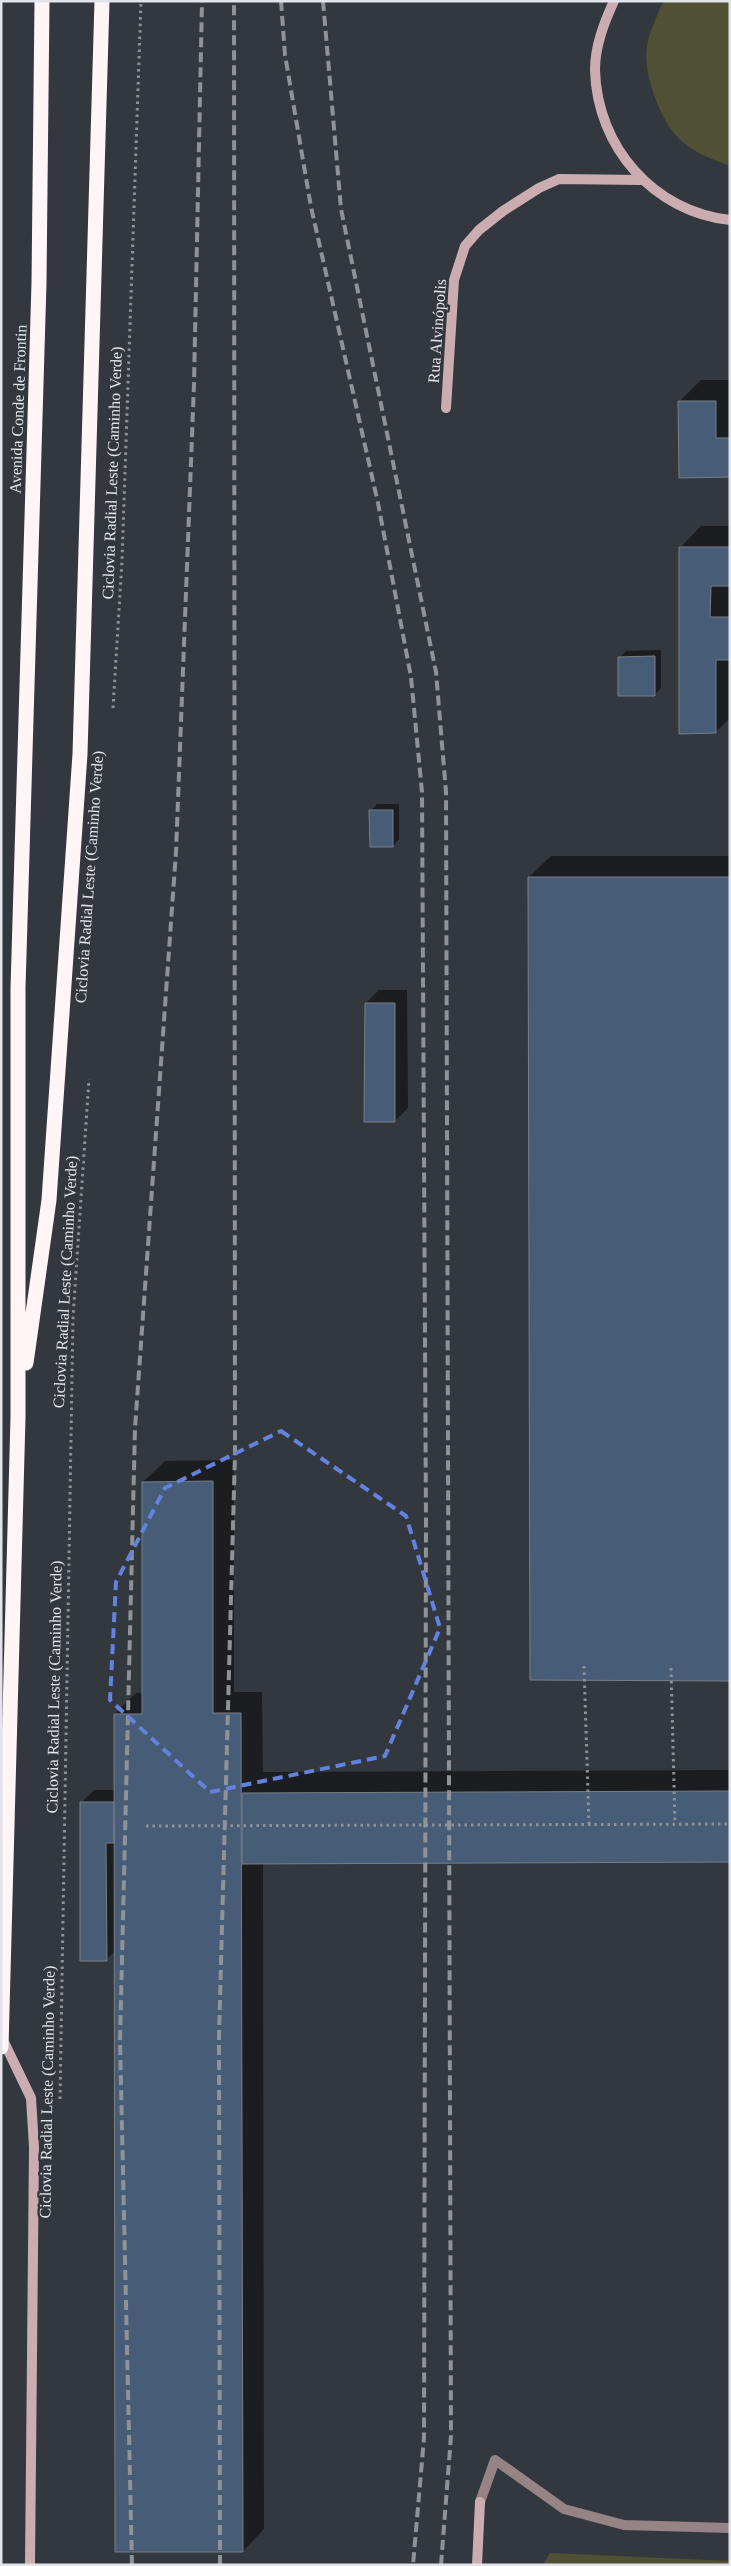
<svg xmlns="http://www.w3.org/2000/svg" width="731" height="2566" viewBox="0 0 731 2566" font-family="'Times New Roman',serif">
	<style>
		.green { fill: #505134 }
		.shadow { fill: #0007 }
		.building { fill: #465c77; stroke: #7a7f86 }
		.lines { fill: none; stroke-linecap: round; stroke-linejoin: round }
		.path { stroke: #8f9398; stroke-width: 3; stroke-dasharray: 2.5 4; stroke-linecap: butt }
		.street { stroke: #968385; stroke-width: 10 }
		.secondary { stroke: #cbadb1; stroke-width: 10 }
		.highway { stroke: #fff5f6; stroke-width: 15 }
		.rail { stroke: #8f9398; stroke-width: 4; stroke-dasharray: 10 5; stroke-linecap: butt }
		.path-bridge { stroke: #8f9398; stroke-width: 3; stroke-dasharray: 2.5 4; stroke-linecap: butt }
		.marked { fill: none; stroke: #6282de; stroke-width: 4; stroke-dasharray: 10 6; stroke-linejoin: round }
		.labels { text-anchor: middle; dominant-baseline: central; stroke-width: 5; stroke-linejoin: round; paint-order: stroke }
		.street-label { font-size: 16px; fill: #e1e4e8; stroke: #33383e }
	</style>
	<rect width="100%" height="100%" fill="#33383e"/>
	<path class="green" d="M665,1H730V166C711,159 687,150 674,133C659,115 642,70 647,46C649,33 656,19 661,6Z
		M550,2553L730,2561V2565H543Z"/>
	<path class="shadow" d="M701,380H730V476L679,402Z
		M701,526H730V718L716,732L680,548Z
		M661,650V688L655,695L619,658L626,651Z
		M377,804H399V839L393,846L371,811Z
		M551,856H730V1680L529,877Z
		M379,990H407L408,1108L395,1121L366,1003Z
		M234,1460V1692H262L263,1772L730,1770V1861L263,1862L264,2529L243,2551L115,1951L106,1960L81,1803L94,1790H115V1714L136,1693H144L143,1482L165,1461Z"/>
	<path class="building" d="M678,401H716V438H730V477L679,478Z
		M679,547H730V586H711L710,617H730V660H716V733L679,734Z
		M655,656V696H618V657Z
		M369,810H393V847H370Z
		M528,877H730V1681L530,1680Z
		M365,1003H395V1122H364Z
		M213,1481V1713H241L243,2552H115L114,1714H142V1482Z
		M730,1791V1862L242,1864V1793Z
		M80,1802H114V1843H106L107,1961H80Z"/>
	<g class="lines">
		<path class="path" d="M113,708L122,561L141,1
			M584,1666L589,1824
			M671,1668L675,1824
			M60,2099L73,1317L89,1079"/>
		<path class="street" d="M480,2502L495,2460L564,2509L624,2525L730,2528"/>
		<path class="secondary" d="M614,1C604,23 595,46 595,70C597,147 654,212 730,220
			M446,408L454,280L465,246L479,230L503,211L539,188L559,179L641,180
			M2,2038L31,2098L34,2147L30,2565
			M477,2565L480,2502"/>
		<path class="highway" d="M26,1363L49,1200L80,754L102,1
			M1,2047L18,1417V988L39,283L42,1"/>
		<path class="rail" d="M281,1L285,55L311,207L378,503L411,677L422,792L426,1522L424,2438L413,2565
			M323,1L341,209L436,672L446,792L451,2436L441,2565
			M132,2565L120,2041L135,1428L176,852L194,384L202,1
			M220,2565L219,2036L235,1453L234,1"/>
		<path class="path-bridge" d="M146,1826L730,1824"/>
	</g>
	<path class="marked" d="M281,1431L406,1516L440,1628L385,1756L210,1792L110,1700L116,1582L165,1488Z"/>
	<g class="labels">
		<g class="street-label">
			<text transform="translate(437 331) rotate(-86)">Rua Alvinópolis</text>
			<text transform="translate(18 409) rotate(-88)">Avenida Conde de Frontin</text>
			<text transform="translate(112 473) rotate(-88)">Ciclovia Radial Leste (Caminho Verde)</text>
			<text transform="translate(89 877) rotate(-86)">Ciclovia Radial Leste (Caminho Verde)</text>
			<text transform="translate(65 1282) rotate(-87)">Ciclovia Radial Leste (Caminho Verde)</text>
			<text transform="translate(54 1687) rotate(-89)">Ciclovia Radial Leste (Caminho Verde)</text>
			<text transform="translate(47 2092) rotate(-89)">Ciclovia Radial Leste (Caminho Verde)</text>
		</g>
	</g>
	<rect width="731" height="2566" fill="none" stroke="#e1e4e8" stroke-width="5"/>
</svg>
